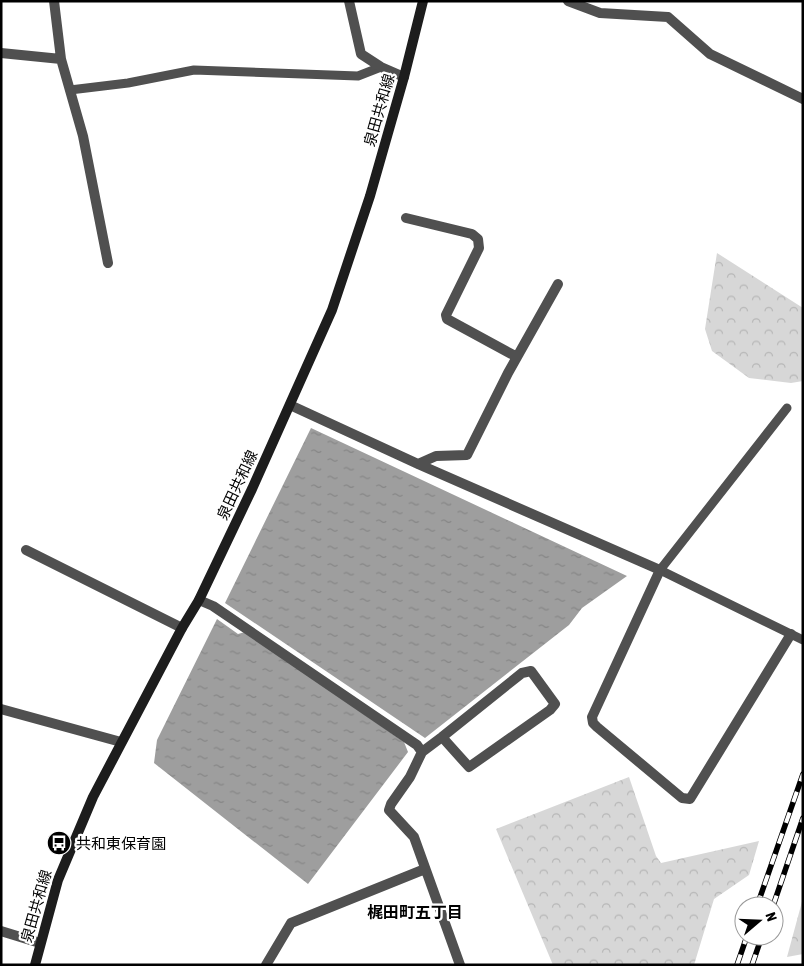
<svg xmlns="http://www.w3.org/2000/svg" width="804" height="966" viewBox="0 0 804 966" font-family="'Asap Condensed','Noto Sans JP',sans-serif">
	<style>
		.forest { fill: url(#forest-crowns) }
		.water { fill: url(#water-ripples) }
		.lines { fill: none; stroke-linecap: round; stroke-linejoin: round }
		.service { stroke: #505050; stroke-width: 9 }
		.minor { stroke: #505050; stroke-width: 10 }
		.secondary { stroke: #1d1d1d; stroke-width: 10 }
		.rail-casing { stroke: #000; stroke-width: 5.5 }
		.rail { stroke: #fff; stroke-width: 4; stroke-dasharray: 11; stroke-linecap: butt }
		.labels { text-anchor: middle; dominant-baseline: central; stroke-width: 4.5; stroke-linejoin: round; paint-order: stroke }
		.street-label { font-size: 15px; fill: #000; stroke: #fff }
		.poi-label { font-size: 15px; fill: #000; stroke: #fff; text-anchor: start }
		.neighbourhood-label { font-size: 16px; font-weight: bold; fill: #000; stroke: #fff }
	</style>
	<defs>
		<pattern id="forest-crowns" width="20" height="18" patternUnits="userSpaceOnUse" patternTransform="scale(1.25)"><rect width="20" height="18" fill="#d7d7d7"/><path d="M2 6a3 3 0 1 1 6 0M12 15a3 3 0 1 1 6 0" fill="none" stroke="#b7b7b7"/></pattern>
		<pattern id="water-ripples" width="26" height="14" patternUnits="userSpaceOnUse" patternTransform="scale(1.25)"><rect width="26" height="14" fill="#9e9e9e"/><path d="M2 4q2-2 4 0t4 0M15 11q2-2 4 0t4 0" fill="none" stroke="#868686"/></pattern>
	</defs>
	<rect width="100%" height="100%" fill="#fff"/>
	<path class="forest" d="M717,253L803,308V381L791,383L749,378L712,351L705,329Z
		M629,777L656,856L661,863L759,841L749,875L714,899L694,965H553L496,829Z
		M803,898V954L787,957Z"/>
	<path class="water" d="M311,428L627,576L582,608L569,625L425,738L225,603Z
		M217,619L238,634L245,632L404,742L408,752L308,884L154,763L157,740Z"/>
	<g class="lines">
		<path class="service" d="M70,90L128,83L194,70L358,76L381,67
			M787,408L660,570L803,640"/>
		<path class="minor" d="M54,1L61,59L83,136L108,263
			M349,1L361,54L381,67L404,77
			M568,1L600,13L668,17L710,54L803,99
			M1,53L61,59
			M406,218L472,234L478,239L479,248L446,315L447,319L517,357
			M290,405L418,464L660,570L592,717L593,723L597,727L682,798L690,799L791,634
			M418,464L436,456L467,455L508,373L558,284
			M26,550L182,628
			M199,600L213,606L417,745L422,752
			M1,709L121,742
			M442,737L469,767L550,710L555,704L531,671L522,673L442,737L422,752L410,777L391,804L389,810L414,837L460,965
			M1,931L40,943
			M266,965L291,923L425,869"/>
		<path class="secondary" d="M35,965L58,880L93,797L182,628L199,600L252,489L332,310L370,196L404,77L423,1"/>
		<g class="rail-casing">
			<path id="rail" d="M757,906L803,774
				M773,906L803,818
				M737,965L747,936
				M752,965L762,936"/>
		</g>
		<use href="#rail" class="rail"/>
	</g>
	<defs>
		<g id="bus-disc" transform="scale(1.25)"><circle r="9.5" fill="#000" stroke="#fff"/><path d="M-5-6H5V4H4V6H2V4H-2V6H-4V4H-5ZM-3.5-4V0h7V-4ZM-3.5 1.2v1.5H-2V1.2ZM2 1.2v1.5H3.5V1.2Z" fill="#fff"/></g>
	</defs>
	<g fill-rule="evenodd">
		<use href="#bus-disc" x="59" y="843"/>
	</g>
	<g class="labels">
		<g class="street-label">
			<text transform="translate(379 110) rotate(-74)">泉田共和線</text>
			<text transform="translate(237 485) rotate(-65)">泉田共和線</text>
			<text transform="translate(36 906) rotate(-74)">泉田共和線</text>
		</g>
		<g class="poi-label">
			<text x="76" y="843">共和東保育園</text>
		</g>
		<g class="neighbourhood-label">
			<text x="415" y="912">梶田町五丁目</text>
		</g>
	</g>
	<rect width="804" height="966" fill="none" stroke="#000000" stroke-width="5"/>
	<g transform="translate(759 921) rotate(71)"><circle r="24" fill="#ffffff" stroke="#999999"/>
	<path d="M0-4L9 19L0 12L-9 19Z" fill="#000000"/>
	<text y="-8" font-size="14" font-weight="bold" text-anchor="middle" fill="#000000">N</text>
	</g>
</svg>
